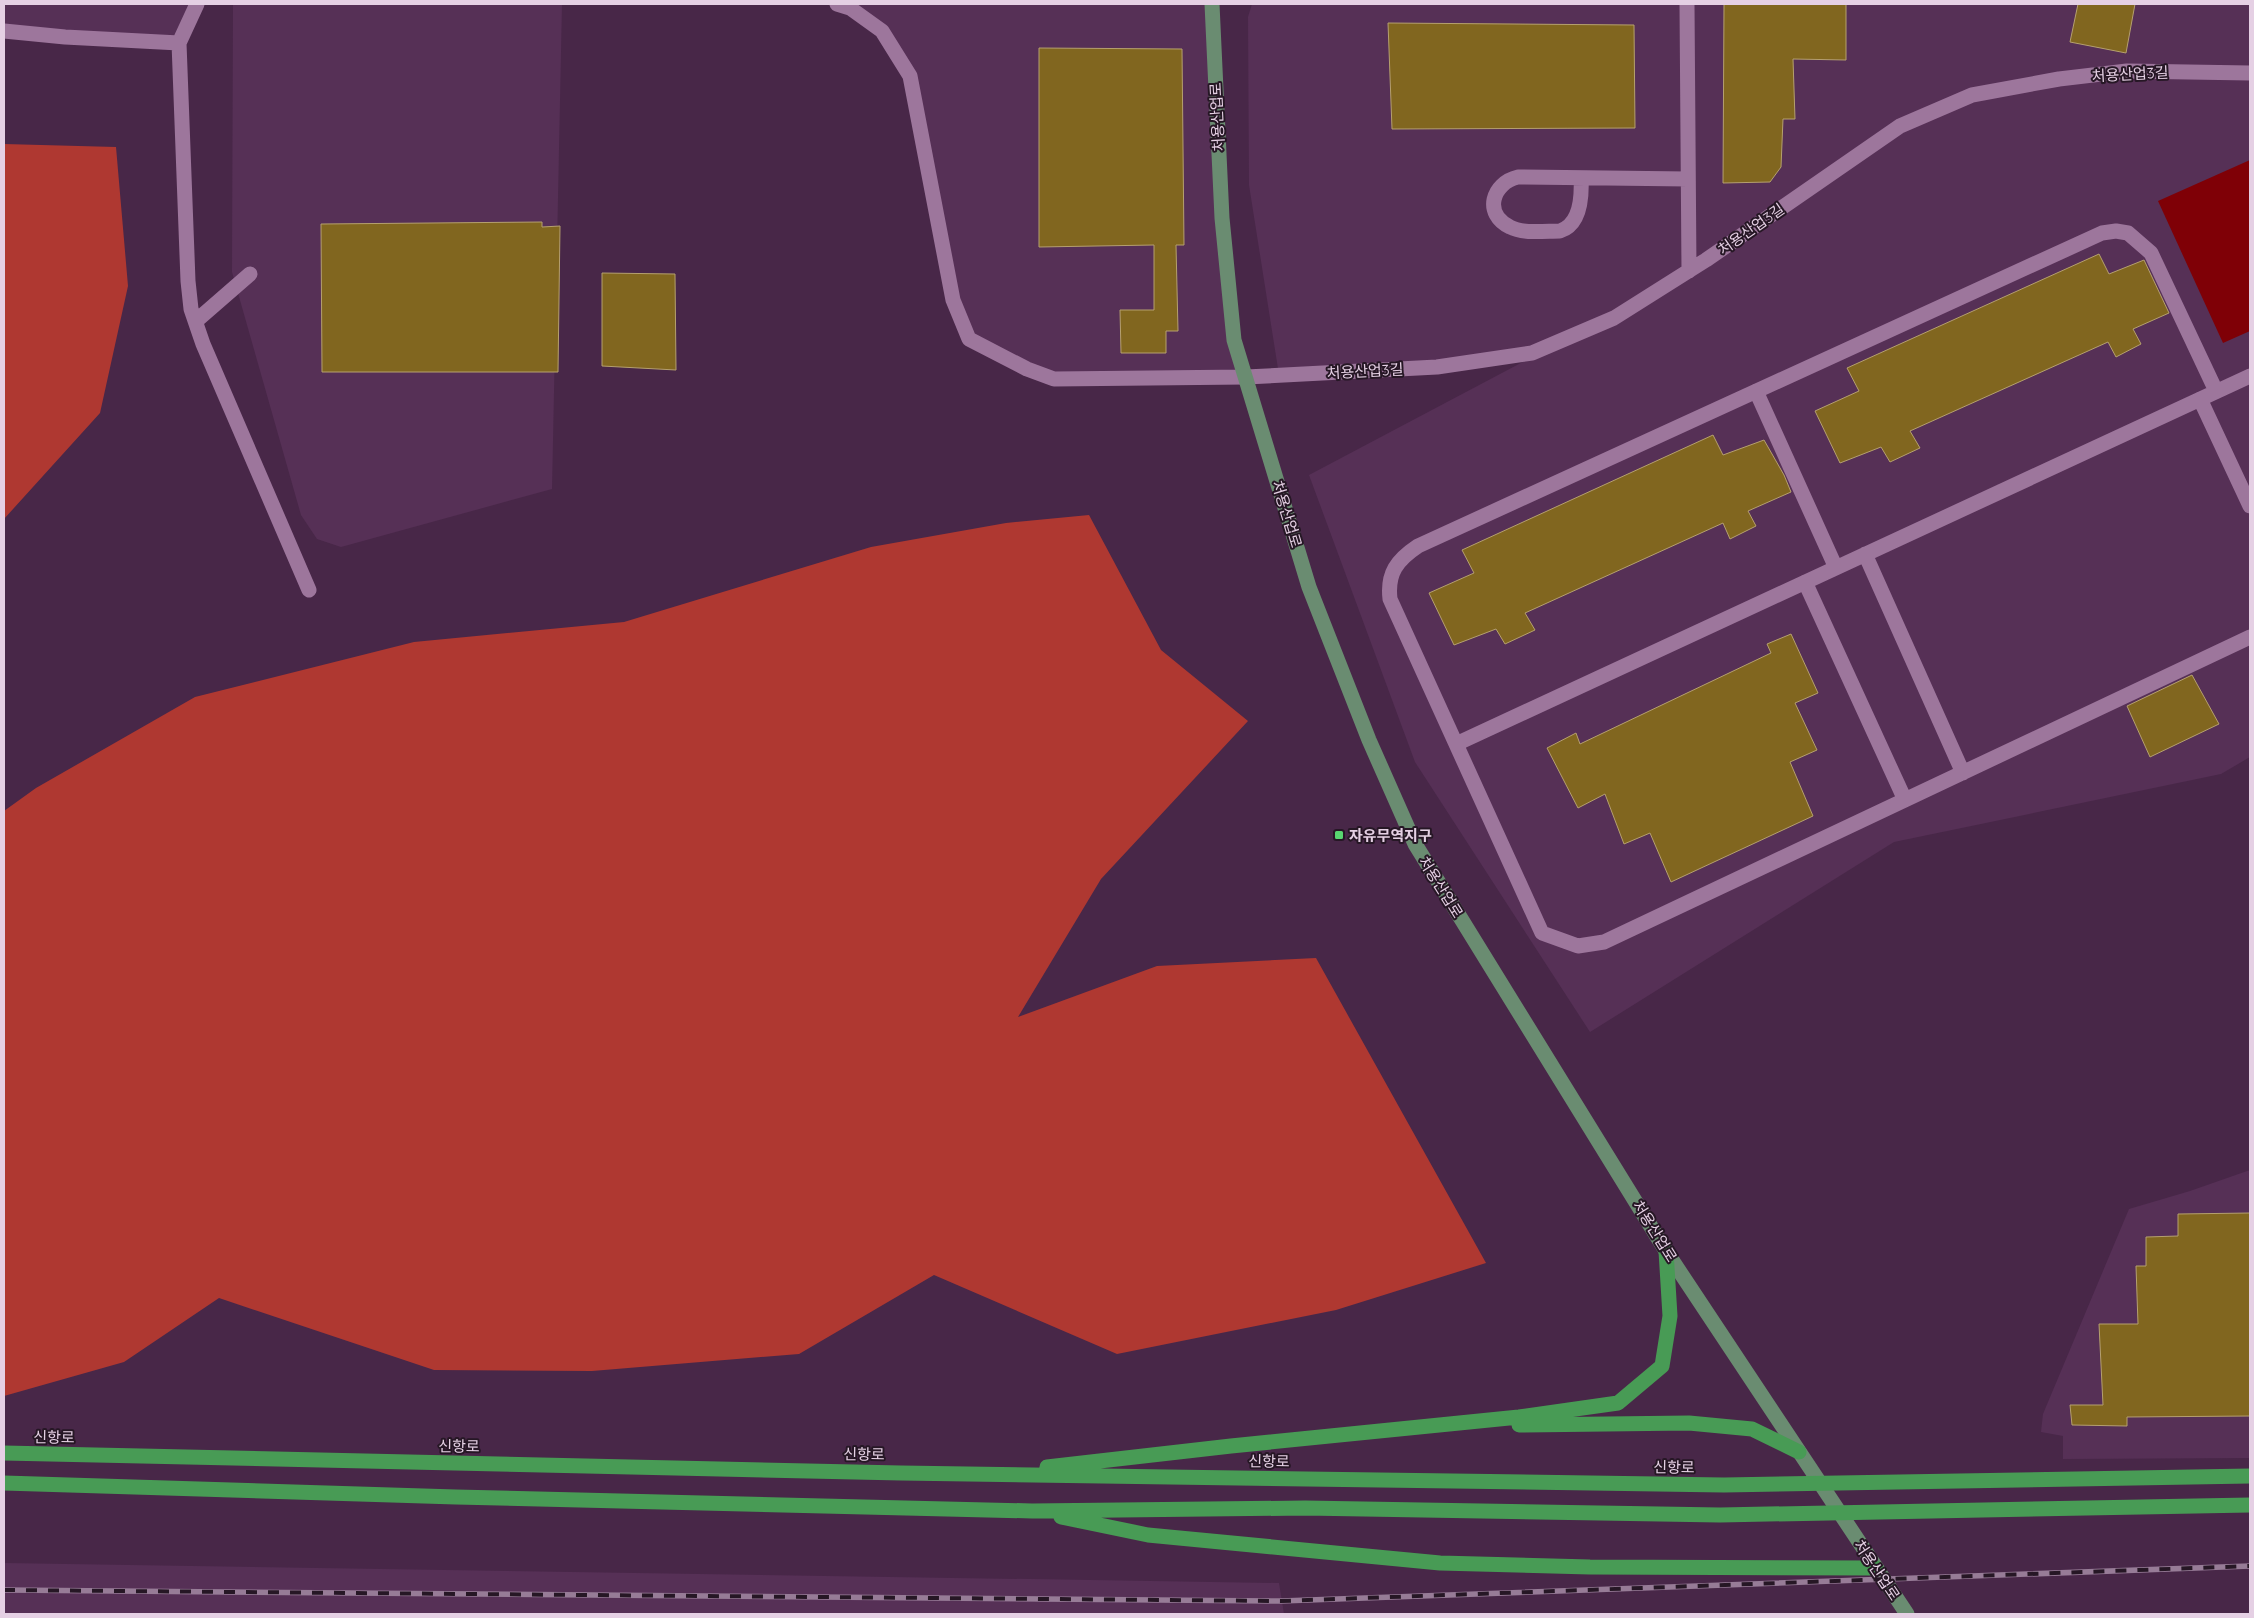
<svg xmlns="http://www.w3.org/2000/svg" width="2254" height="1618" viewBox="0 0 2254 1618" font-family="Quicksand,'Noto Sans KR',sans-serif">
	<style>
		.built { fill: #563056 }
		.green { fill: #7f0006 }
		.forest { fill: #af3831 }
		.building { fill: #81661f; stroke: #b5a06f }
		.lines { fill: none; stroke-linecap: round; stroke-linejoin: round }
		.minor { stroke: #9d769c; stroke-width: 15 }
		.major { stroke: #6a8c71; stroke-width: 15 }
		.highway { stroke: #489b55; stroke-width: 15 }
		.rail-casing { stroke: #977c97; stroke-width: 5.5 }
		.rail { stroke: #261725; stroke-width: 4; stroke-dasharray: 11; stroke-linecap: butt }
		.poi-dot { fill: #58d570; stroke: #261725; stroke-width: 2 }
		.labels { text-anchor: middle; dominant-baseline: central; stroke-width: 4; stroke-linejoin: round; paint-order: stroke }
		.street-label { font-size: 15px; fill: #e5d0e4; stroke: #261725 }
		.poi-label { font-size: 15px; font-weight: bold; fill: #e5d0e4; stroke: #261725; text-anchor: start }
	</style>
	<rect width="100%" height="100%" fill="#482748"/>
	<path class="built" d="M4,4H197L179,43L4,31Z
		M233,4H562L552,489L341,547L317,539L301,515L232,272Z
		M837,4H1206L1222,218L1246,377L1054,379L969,339L910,76L882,31Z
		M1252,4H2250V757L2221,774L1894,842L1590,1032L1415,762L1309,475L1568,338L1532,353L1279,375L1249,185L1248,17Z
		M2250,1170V1458L2063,1459V1436L2041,1432L2043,1414L2129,1209L2190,1191Z
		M4,1563L1279,1583L1284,1614H4Z"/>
	<path class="green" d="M2250,160V331L2223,343L2158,201Z"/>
	<path class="forest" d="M4,144L116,147L128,286L100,413L4,519Z
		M1089,515L1161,650L1248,721L1101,879L1018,1017L1157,966L1316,958L1486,1263L1336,1310L1117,1354L934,1275L799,1354L592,1371L434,1370L219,1298L124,1362L4,1396V811L36,788L195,697L414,642L624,622L871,547L1006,523Z"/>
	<path class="building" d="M1724,4H1846V60L1793,59L1795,119H1783L1781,167L1770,182L1723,183Z
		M2078,4H2135L2126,53L2070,42Z
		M1388,23L1634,25L1635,128L1392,129Z
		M1039,48L1182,49L1184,245H1176L1178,331H1166V353H1121L1120,310H1154V245L1039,247Z
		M542,222V227L560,226L558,372H322L321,224Z
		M2099,254L2109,274L2144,260L2169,313L2133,329L2141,344L2116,357L2108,342L1910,431L1920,448L1890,462L1881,447L1840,463L1815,411L1859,391L1847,368Z
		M602,273L675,274L676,370L602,366Z
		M1713,435L1723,455L1764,440L1784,475L1791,492L1748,511L1756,526L1730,539L1723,523L1525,613L1535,630L1505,644L1496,629L1454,645L1429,593L1474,573L1462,550Z
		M1791,634L1818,693L1795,703L1817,750L1790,762L1813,816L1671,882L1650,833L1624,844L1605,794L1578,808L1547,748L1576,733L1580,744L1771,653L1767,644Z
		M2192,675L2219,724L2150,757L2127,706Z
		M2250,1213V1416L2127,1417V1426L2072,1425L2070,1405H2103L2099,1324H2138L2136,1266H2146V1237L2178,1236V1214Z"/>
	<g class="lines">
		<path class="minor" d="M197,4L179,43L188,281L191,309L203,344L309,590
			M837,4L850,8L882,31L910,76L953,300L969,339L1027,369L1054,379L1246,377L1437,367L1532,353L1614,318L1706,260L1900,126L1972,95L2059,79L2127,71L2250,73
			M1687,4L1689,271
			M4,31L65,37L179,43
			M1581,178C1582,197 1581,224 1560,231C1545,231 1523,234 1510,227C1483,214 1492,183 1518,177L1688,179
			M196,321L250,274
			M1756,391L1836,568
			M2216,391L2151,253L2128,233L2116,231L2102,233L1418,546C1397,560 1387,573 1390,599L1542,933L1578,946L1604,942L2250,637
			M2200,399L2250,506
			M1865,554L1963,773
			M1805,582L1905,800
			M1456,744L2250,376"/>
		<path class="major" d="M1212,4L1222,218L1234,340L1309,587L1369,740L1415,844L1666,1251L1907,1614"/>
		<path class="highway" d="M1519,1425L1689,1423L1752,1429L1799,1452
			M4,1453L901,1473L1724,1485L2250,1476
			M1047,1467L1231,1446L1519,1417L1618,1403L1662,1366L1670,1316L1666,1251
			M4,1483L456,1497L1032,1511L1305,1508L1720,1515L2250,1505
			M1061,1517L1148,1535L1440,1563L1590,1567L1876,1568"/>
		<g class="rail-casing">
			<path id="rail" d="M4,1590L1281,1601L2250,1566"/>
		</g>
		<use href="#rail" class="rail"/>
	</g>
	<rect class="poi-dot" x="1334" y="830" width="10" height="10" rx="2.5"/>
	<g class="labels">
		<g class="street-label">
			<text transform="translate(2130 74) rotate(-3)">처용산업3길</text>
			<text transform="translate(1217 117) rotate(-93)">처용산업로</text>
			<text transform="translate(1751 229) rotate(-35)">처용산업3길</text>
			<text transform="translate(1365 371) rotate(-3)">처용산업3길</text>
			<text transform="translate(1287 514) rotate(73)">처용산업로</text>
			<text transform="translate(1441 887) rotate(58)">처용산업로</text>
			<text transform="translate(1655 1231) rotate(58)">처용산업로</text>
			<text transform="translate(54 1437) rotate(1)">신항로</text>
			<text transform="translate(459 1446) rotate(1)">신항로</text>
			<text transform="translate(864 1454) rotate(1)">신항로</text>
			<text transform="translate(1269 1461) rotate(1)">신항로</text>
			<text transform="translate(1674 1467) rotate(1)">신항로</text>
			<text transform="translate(1877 1570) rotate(56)">처용산업로</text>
		</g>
		<g class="poi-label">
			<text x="1349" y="835">자유무역지구</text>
		</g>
	</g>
	<rect width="2254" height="1618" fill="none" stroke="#e5d0e4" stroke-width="10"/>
</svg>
